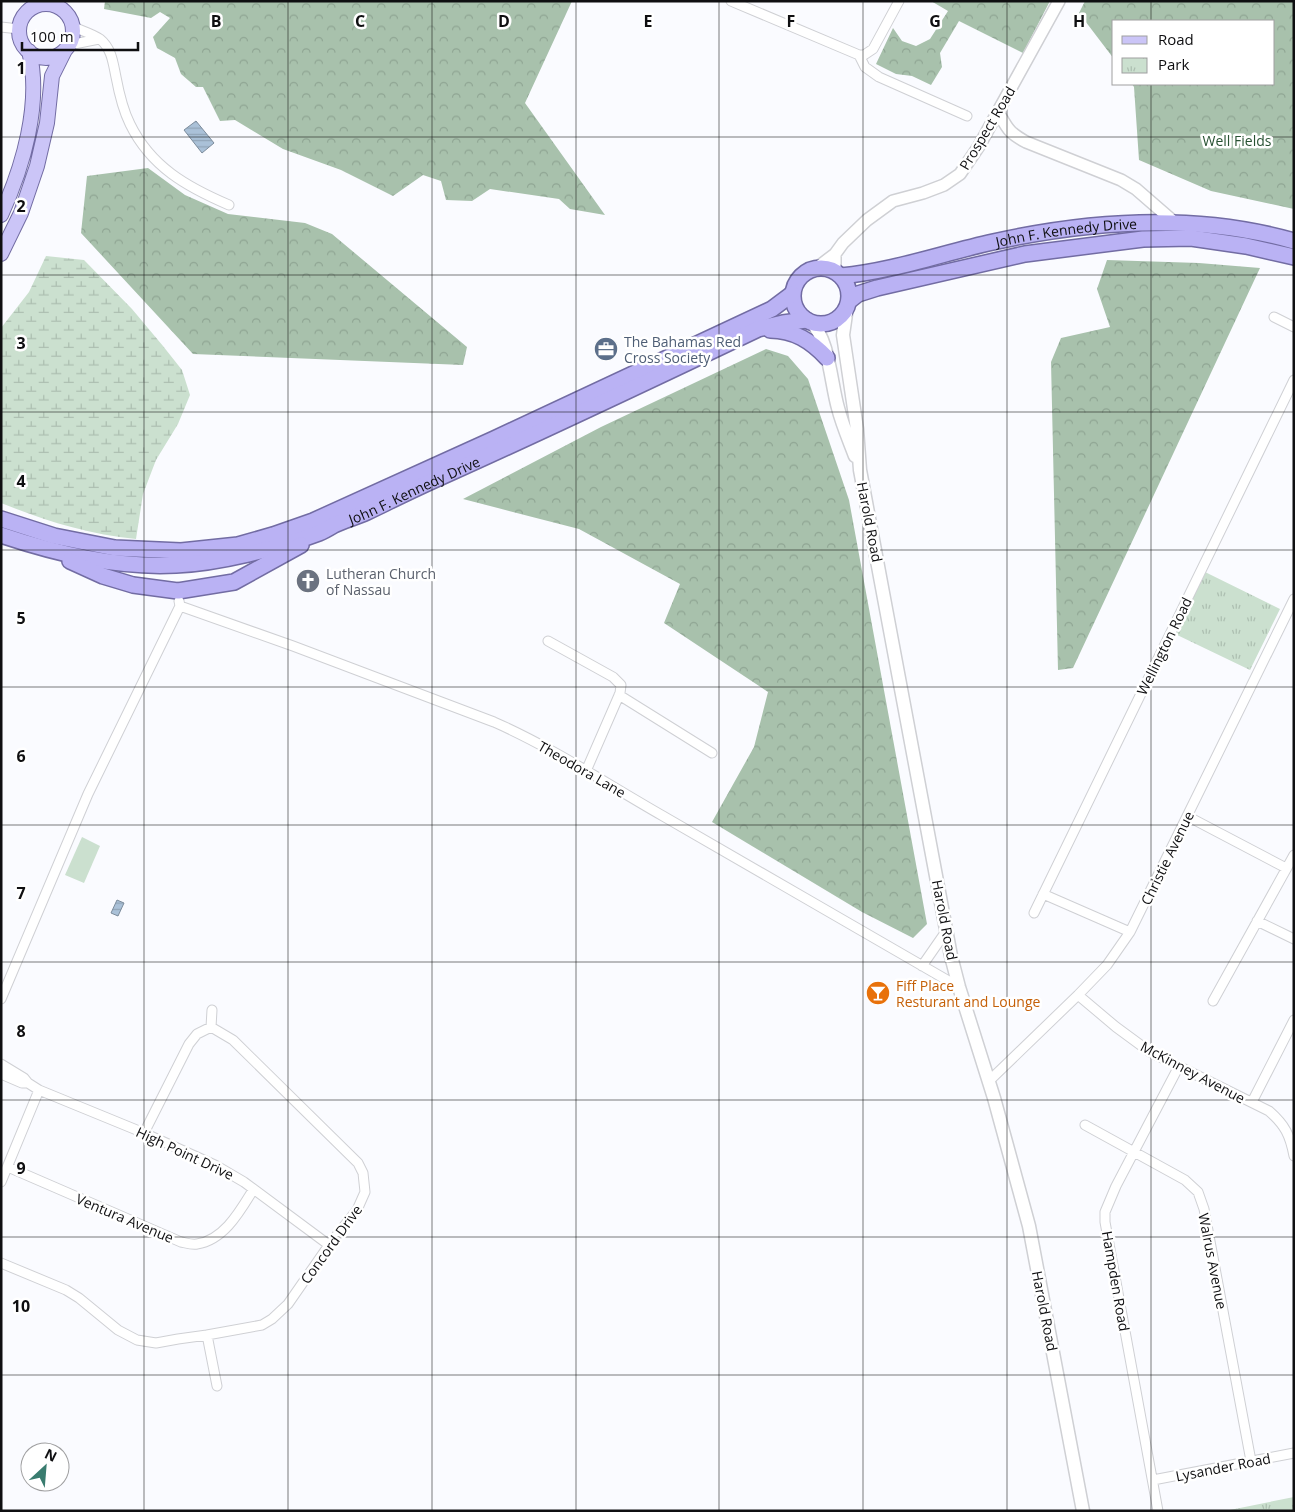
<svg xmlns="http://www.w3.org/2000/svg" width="1295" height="1512" viewBox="0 0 1295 1512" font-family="'Open Sans',sans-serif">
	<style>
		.forest { fill: url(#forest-crowns) }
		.wetland { fill: url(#wetland-marsh) }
		.park { fill: url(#park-tufts) }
		.pitch { fill: #cbe0cf }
		.water { fill: url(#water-rules); stroke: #7c8c9c }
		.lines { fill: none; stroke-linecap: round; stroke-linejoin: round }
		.minor-casing { stroke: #cfd0d4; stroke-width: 11 }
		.tertiary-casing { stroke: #cfd0d4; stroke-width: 14 }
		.secondary-casing { stroke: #cfd0d4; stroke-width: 15 }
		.primary-casing { stroke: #726ca3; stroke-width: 16 }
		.trunk-casing { stroke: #726ca3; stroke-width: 18 }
		.minor { stroke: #fff; stroke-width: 9 }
		.tertiary { stroke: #fff; stroke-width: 11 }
		.secondary { stroke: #fff; stroke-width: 12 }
		.primary { stroke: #cbc5f7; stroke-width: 14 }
		.trunk { stroke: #bab2f4; stroke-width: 15 }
		.grid { fill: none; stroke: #0f0f11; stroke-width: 1; stroke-opacity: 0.55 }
		.labels { text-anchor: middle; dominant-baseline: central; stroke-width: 5; stroke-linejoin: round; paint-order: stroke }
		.street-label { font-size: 14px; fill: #0f0f11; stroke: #fff }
		.park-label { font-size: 14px; fill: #285233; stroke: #fff }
		.service-label { font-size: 14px; fill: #4e5e75; stroke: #fff; text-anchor: start }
		.worship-label { font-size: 14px; fill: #5b616d; stroke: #fff; text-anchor: start }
		.food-label { font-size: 14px; fill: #c56008; stroke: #fff; text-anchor: start }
		.grid-label { font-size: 16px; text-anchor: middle; font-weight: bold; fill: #0f0f11; stroke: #fff; stroke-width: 5; stroke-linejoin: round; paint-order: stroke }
	</style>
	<defs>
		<pattern id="forest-crowns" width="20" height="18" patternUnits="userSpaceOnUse" patternTransform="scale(1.25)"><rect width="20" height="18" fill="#a8c1ac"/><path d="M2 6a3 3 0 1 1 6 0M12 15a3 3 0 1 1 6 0" fill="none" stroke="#8fa593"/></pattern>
		<pattern id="wetland-marsh" width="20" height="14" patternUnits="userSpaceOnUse" patternTransform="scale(1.25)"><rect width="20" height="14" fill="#cbe0cf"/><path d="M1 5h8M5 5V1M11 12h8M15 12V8" fill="none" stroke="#adbfb1"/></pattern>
		<pattern id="park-tufts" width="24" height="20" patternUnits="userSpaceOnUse" patternTransform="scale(1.25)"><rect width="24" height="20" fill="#cbe0cf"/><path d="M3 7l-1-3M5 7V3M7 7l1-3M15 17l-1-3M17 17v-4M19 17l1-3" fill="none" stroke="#adbfb1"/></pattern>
		<pattern id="water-rules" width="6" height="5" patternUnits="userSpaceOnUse" patternTransform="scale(1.25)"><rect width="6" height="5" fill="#aac1d8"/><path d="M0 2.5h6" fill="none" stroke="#91a5b8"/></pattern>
	</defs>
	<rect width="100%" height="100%" fill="#fafbff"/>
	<path class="forest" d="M105,1H572L525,103L605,215L570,209L559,199L490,189L472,201L446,200L441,181L423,175L393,196L341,170L283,149L235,120L220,121L203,87H196L181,74L175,58L157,48L153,37L170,18L160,12L151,18L104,9Z
		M931,1H1050L1023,53L959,21L940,53L942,67L931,85L912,76L896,74L876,64L893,28L902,41L916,46L930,39L948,11Z
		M1085,1H1294V209L1211,191L1139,160L1134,87L1132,84H1274V21H1114V59L1079,13Z
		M148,168L185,195L228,214L305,223L332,234L467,347L463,365L193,354L81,233L87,176Z
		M1107,260L1199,263L1260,268L1073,668L1058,670L1051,362L1061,338L1110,327L1097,289Z
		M766,349L788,356L808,379L849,500L927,924L913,938L862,912L712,822L754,747L768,692L664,623L680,584L579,529L463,499L601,427Z"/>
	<path class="wetland" d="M46,256L84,260L132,309L163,346L182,370L190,395L178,424L156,460L143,494L136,539C87,534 46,521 1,503V328L29,292Z"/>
	<path class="park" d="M1203,571L1280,609L1250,670L1173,633Z
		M1294,1497V1511H1225Z"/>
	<path class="pitch" d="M82,837L100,846L84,883L65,875Z"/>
	<path class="water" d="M196,121L214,143L202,153L184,130Z
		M117,900L124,903L118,916L111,913Z"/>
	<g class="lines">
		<g class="minor-casing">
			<path id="minor" d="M731,1L859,55H864L873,49L899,1
				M72,26C81,31 91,33 100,39C112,49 113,63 116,77C119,93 123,110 130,124C151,167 187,187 229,205
				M1,27L19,29
				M69,45L99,39
				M859,55L865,67L879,77L967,116
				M1274,317L1294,327
				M180,606L293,646L494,722C553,748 607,784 663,816C762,873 860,930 959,987
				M548,641L613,677L621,685L620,693L586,771
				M619,695L712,753
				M1187,816L1286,868
				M1043,894L1130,932
				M1034,913L1294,380
				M1257,921L1294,939
				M922,966L947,930
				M1078,995L1116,1027L1150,1052L1269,1111C1285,1125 1290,1135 1294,1156
				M1,999L88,794L180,606L179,601
				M1213,1001L1294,855
				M211,1027L212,1010
				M1,1064L24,1078L28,1083L39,1090L144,1133L215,1165L244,1182L329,1245
				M1,1074L22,1083H28
				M989,1081L1078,995L1107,965L1130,932L1294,599
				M1252,1102L1294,1020
				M1085,1125L1185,1180L1198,1192L1204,1209L1251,1461
				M8,1167L181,1242C186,1243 192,1245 197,1244C224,1240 240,1211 253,1190
				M1,1182L39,1090
				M1,1263L66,1290L79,1298L118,1330L137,1340L156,1343L178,1339L207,1335L262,1325L272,1319L288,1304L329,1245L357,1210L365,1192L363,1173L358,1163L233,1040L211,1027L197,1034L189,1044L144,1133
				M207,1335L217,1386
				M1153,1480L1294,1453
				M1158,1511L1105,1222V1212L1116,1186L1179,1066"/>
		</g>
		<g class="tertiary-casing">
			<path id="tertiary" d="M998,112C1008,129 1008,132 1026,142L1121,180L1136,189L1174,222
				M835,254V271
				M818,267L835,254L843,243L867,220L893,201L923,193L944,185L960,174L979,146L1059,1"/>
		</g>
		<g class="secondary-casing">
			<path id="secondary" d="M847,307L843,335L857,429L860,470L951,956L959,987L994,1098L1029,1226L1083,1511
				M811,322C829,339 831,384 838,408C842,424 849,440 855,456"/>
		</g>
		<g class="primary-casing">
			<path id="primary" d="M19 31a27 27 0 1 1 54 0a27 27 0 1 1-54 0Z
				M1,215C23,167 42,103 29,51
				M1,254L21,213L37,166L47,123L52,76L65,50"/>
		</g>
		<g class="trunk-casing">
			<g id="trunk">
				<circle cx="821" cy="296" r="28"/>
				<path id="s1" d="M841,276C893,271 943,253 993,242C1092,220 1196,213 1294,241"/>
				<path d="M849,301L858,294L877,288L1025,254L1143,239L1191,238L1246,246L1294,257"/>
				<path d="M770,330C794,330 811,341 827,358"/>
				<path d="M1,519L54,536L115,548L181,551L238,545L273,535L313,521L494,439L772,309L792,294"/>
				<path id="s2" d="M1,535C58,554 116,568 176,565C219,563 279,548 319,533C324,531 329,528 334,525C345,520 356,517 367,512C392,500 416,488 441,477C548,429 653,379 758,329L783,323L806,320"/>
				<path d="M70,561L103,576L133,585L178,591L234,582L301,545"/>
			</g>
		</g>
		<use href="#minor" class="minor"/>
		<use href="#tertiary" class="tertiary"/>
		<use href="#secondary" class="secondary"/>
		<use href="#primary" class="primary"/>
		<use href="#trunk" class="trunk"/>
	</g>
	<path class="grid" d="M144,1V1511M288,1V1511M432,1V1511M576,1V1511M719,1V1511M863,1V1511M1007,1V1511M1151,1V21M1151,84V1511M1,137H1294M1,275H1294M1,412H1294M1,550H1294M1,687H1294M1,825H1294M1,962H1294M1,1100H1294M1,1237H1294M1,1375H1294"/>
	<defs>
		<g id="office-disc" transform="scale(1.25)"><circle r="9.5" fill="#5c6f8a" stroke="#fff"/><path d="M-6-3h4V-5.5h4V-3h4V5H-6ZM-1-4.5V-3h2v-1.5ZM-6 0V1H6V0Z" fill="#fff"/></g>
		<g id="church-disc" transform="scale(1.25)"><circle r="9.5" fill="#6b7280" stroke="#fff"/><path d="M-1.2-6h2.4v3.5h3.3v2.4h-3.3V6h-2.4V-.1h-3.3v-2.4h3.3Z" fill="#fff"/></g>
		<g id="bar-disc" transform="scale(1.25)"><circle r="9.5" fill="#e8710a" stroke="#fff"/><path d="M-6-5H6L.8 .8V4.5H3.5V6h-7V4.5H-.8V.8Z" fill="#fff"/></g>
	</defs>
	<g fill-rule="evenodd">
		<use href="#office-disc" x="606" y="349"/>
		<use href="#church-disc" x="308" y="581"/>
		<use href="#bar-disc" x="878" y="993"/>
	</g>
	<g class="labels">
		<g class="street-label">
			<text transform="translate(987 128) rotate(-59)">Prospect Road</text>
			<text stroke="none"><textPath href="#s1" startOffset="230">John F. Kennedy Drive</textPath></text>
			<text stroke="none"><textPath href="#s2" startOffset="430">John F. Kennedy Drive</textPath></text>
			<text transform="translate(870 522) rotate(79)">Harold Road</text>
			<text transform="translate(1164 646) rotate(-64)">Wellington Road</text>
			<text transform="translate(582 769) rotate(30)">Theodora Lane</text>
			<text transform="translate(1167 858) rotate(-64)">Christie Avenue</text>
			<text transform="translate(945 920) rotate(79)">Harold Road</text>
			<text transform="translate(1193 1072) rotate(28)">McKinney Avenue</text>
			<text transform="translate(185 1153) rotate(25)">High Point Drive</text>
			<text transform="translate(125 1218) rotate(23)">Ventura Avenue</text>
			<text transform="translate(331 1244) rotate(-54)">Concord Drive</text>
			<text transform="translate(1213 1261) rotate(79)">Walrus Avenue</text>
			<text transform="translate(1116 1281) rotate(80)">Hampden Road</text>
			<text transform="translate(1045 1311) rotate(79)">Harold Road</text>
			<text transform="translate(1223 1467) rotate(-11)">Lysander Road</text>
		</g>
		<g class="park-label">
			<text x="1237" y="140">Well Fields</text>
		</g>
		<g class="service-label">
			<text x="624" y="341">The Bahamas Red<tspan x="624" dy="16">Cross Society</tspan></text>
		</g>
		<g class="worship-label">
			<text x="326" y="573">Lutheran Church<tspan x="326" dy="16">of Nassau</tspan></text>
		</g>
		<g class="food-label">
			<text x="896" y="985">Fiff Place<tspan x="896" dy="16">Resturant and Lounge</tspan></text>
		</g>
	</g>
	<g class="grid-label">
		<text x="216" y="27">B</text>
		<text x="360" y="27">C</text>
		<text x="504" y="27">D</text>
		<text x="648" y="27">E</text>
		<text x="791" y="27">F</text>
		<text x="935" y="27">G</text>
		<text x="1079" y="27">H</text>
		<text x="21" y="74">1</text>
		<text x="21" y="212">2</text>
		<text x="21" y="349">3</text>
		<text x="21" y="487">4</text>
		<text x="21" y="624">5</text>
		<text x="21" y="762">6</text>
		<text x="21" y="899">7</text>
		<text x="21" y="1037">8</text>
		<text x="21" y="1174">9</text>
		<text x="21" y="1312">10</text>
	</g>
	<rect width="1295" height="1512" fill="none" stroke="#0f0f11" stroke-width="5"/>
	<rect x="1112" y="20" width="162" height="65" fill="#ffffff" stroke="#9f9fa0"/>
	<rect x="1122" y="36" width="25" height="8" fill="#cbc5f7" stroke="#9f9fa0"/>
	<text x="1158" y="45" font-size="15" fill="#0f0f11">Road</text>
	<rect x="1122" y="58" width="25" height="15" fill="url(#park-tufts)" stroke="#9f9fa0"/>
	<text x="1158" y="70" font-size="15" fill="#0f0f11">Park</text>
	<g transform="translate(45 1467) rotate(26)"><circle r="24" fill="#ffffff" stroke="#9f9fa0"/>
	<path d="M0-4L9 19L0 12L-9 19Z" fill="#397c6f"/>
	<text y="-8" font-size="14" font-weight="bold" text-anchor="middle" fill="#0f0f11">N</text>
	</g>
	<path d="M22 42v8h116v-8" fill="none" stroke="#0f0f11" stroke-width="2.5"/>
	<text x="30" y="42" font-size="15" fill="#0f0f11" stroke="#ffffff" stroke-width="4" paint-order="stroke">100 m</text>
</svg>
